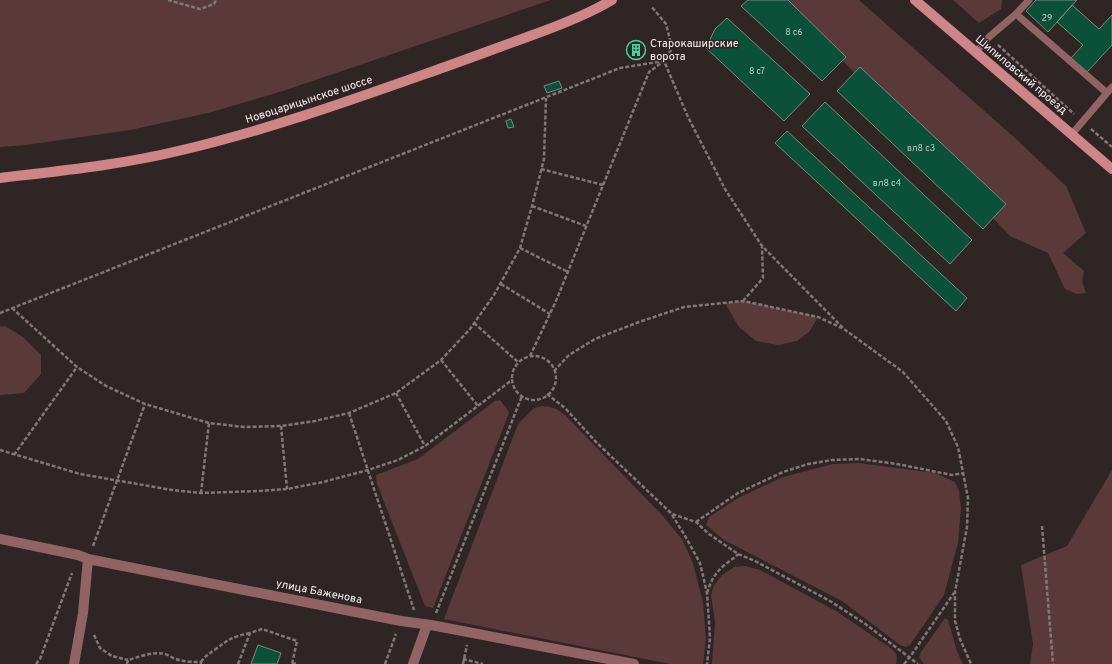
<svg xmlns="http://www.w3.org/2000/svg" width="1112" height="664" viewBox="0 0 1112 664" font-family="Overpass,sans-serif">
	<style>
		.green { fill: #5a393a }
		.building { fill: #0b5039; stroke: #7c8882 }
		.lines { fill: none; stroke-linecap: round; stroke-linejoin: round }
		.path { stroke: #817777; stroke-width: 2.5; stroke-dasharray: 4 2; stroke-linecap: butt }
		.service { stroke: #926365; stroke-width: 7 }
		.pedestrian { stroke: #926365; stroke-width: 10 }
		.secondary { stroke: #cf8487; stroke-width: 10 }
		.labels { text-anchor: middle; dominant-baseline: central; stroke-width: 3; stroke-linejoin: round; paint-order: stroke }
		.number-label { font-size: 9px; fill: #becac3 }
		.poi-label { font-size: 11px; fill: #f9f2f1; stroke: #302525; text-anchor: start }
		.street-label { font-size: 11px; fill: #f9f2f1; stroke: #302525 }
	</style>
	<rect width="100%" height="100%" fill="#302525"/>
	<path class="green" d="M0,0H551L280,92L208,113L130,130L26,145L0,147Z
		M785,0H859L1016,139L1066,186L1086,233L1063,253L1084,271L1082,282L1086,293L1077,294L1065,289L1048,253L1010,236Z
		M953,0H1002L1001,9L979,23Z
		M743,301L818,317L809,332L797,341L778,345L756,341L739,327L725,303Z
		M5,326L23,337L41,355V374L24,393L0,395V327Z
		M500,400L507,409L509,413L433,608L425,606L377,484L376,475L418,459L495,401Z
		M542,406C552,407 557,408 565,415L662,515L682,539L693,563L703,603L706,639L703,664H670L444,619L518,424L534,408Z
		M859,463L935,473L955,482L959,491L961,508L958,543L944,595L910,645L906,647L900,645L842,601L724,540L706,525L709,517L738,498L783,477L833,464Z
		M1112,470V664H1030L1033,644L1021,565L1067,546Z
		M745,566L760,570L836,611L892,649C897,654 898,657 896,664H712L715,622L711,595L714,585L722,575L734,567Z
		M945,618L948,620L957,651L963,664H924L919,657L921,652Z"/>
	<path class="building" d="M748,0H788L846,57L822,81L741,6Z
		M1036,0H1077L1048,32L1026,11Z
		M1072,5L1099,29L1112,15V45L1087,72L1071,58L1083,45L1057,22Z
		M727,18L810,94L784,121L706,48L715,29Z
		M639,41L644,53L632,59L627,46Z
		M860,67L1006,204L983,229L837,91Z
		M559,81L562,88L547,93L544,86Z
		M825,102L972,240L950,264L802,126Z
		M511,119L514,127L508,128L506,121Z
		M787,131L967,298L956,311L775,143Z
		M258,645L281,653L277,664H251Z"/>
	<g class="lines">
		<path class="path" d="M168,0L200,9L214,4L216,0
			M998,45L1074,114
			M1091,129L1112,147
			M541,169L603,185
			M532,206L586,226
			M520,248L568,272
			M501,284L550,314
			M743,301L763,278L762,247
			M12,308L77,367L106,386L145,404L209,423L244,427L281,426L315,421L349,413L396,393L441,360L470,329L494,295L520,248L532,206L544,159L546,98
			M0,313L620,68L664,61L688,117L725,189L762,246L844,329L903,372L946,421L958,447L968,498L967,527L955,592V621L960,639L971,664
			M474,323L518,362
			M530,356L556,301L649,72L664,61L672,48L666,24L651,6
			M512 378a22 22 0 1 1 44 0a22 22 0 1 1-44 0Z
			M441,360L478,406
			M554,371L569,355L595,339L639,322L684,307L743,301L818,317L842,328
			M396,393L425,446
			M547,394L565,408L598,444L672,514L696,522L709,534L738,554L755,561L830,601L864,623L918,664
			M349,413L414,610
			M281,426L287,489
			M0,450L80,474L172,490L201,493L259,491L287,489L323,482L368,470L398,460L425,446L512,380
			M14,455L77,367
			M201,493L209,423
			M672,515L684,534L700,563L707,593L710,638L707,664
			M696,522L738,493L783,472L808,464L832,460L860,459L897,464L952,475L964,473
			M1042,526L1053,664
			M93,546L145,404
			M707,593C711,581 715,572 726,564C730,560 735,558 738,554
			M436,613L522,396
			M94,635L100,648L112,656L128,660
			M463,659L483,664
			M201,662C205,656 210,653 216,649C229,639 232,637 250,633
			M292,663L297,664
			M36,664L40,659L72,573
			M127,664L128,660C139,657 153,651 165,654C169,655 172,658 176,659C184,662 193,662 201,662V664
			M238,664L250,633L262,629L297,641L292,664
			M385,664L396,634
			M463,664L467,645
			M904,664L910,657L954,593"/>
		<path class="service" d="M1016,14L1107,93
			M976,52L989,37L1016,14L1029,0
			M1072,134L1112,87"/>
		<path class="pedestrian" d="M0,539L78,555L88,559L401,621L431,625L634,664
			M74,664L83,613L88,559
			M413,664L427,625"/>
		<path class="secondary" d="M915,0L1112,169
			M0,178C59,171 120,165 178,151C269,130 357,98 445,67C473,57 502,46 530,36C558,26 587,15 612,0"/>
	</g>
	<defs>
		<g id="building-ring" transform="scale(1)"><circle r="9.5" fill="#302525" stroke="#44d4a0" stroke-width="1.5"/><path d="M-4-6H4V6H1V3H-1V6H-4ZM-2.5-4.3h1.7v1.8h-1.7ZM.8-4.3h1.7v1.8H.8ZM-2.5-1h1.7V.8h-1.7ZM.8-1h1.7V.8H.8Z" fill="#44d4a0"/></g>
	</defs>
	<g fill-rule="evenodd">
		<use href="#building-ring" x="636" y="50"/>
	</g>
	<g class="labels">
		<g class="number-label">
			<text x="1047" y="18">29</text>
			<text x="794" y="32">8 с6</text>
			<text x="757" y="71">8 с7</text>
			<text x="921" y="148">вл8 с3</text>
			<text x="887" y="183">вл8 с4</text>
		</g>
		<g class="poi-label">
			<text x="650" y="44">Старокаширские<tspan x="650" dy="13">ворота</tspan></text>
		</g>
		<g class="street-label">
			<text transform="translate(1021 75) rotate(40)">Шипиловский проезд</text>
			<text transform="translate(309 100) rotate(-18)">Новоцарицынское шоссе</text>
			<text transform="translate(319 592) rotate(11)">улица Баженова</text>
		</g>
	</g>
</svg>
